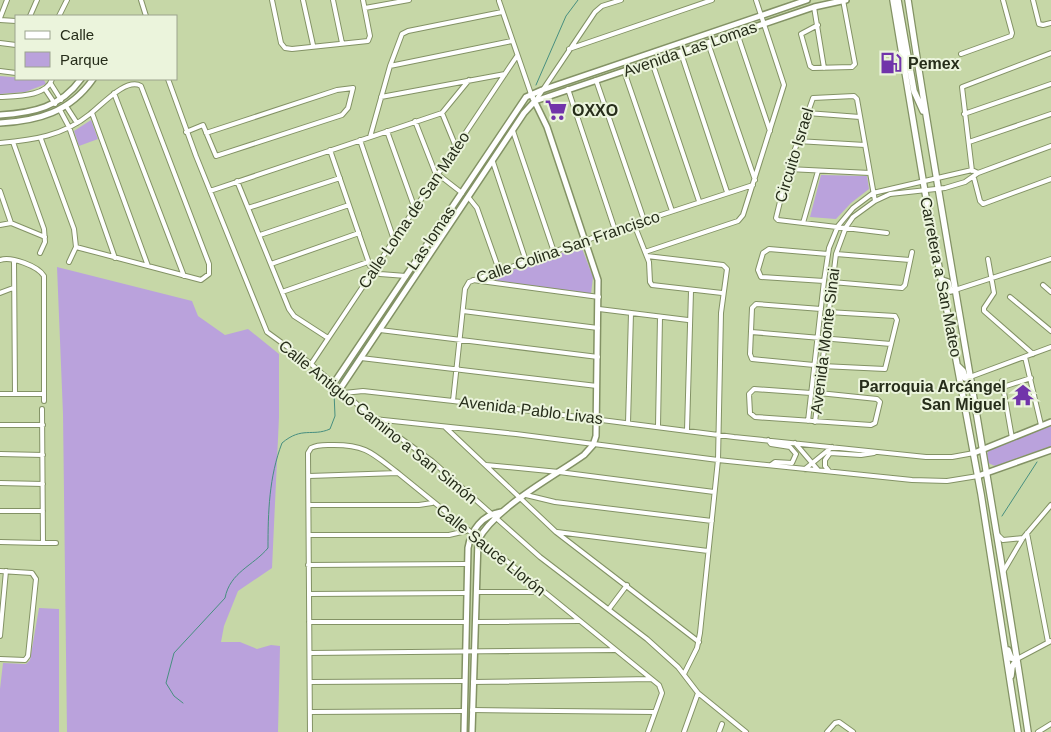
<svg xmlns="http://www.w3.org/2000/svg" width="1051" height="732" viewBox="0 0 1051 732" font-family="Helvetica,sans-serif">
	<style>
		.green { fill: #baa2dc }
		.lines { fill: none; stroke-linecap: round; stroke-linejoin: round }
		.stream { stroke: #478f80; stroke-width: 1 }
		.minor-casing { stroke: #839265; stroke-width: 6 }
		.tertiary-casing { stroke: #839265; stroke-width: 8 }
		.secondary-casing { stroke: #839265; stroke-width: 8 }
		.minor { stroke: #fff; stroke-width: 4 }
		.tertiary { stroke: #fff; stroke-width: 5 }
		.secondary { stroke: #fff; stroke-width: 5.5 }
		.labels { text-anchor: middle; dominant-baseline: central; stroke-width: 4; stroke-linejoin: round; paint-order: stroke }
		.street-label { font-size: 16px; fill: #262d1a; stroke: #ebf4dc }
		.poi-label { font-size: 16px; font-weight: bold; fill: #262d1a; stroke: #ebf4dc; text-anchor: start }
	</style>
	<rect width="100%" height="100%" fill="#c6d7a7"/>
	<path class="green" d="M0,76L44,80L46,84L25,92L0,94Z
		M91,120L98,139L79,146L74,131Z
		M821,175L867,176L869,189L851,203L836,219L810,217Z
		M581,246L593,277L591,294L483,280Z
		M57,267L192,301L198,316L225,335L248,329L279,354V417L272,568L238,591L224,626L221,642H240L257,649L271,645L280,646L278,732H67L63,414Z
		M1051,426V446L995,466L988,463L987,454L989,449Z
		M39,608L59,609V732H0V689L3,663L26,664L30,660Z"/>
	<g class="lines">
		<path class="stream" d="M536,85L566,16L578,0
			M467,192L525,104
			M340,382L461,202
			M1002,516L1037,462
			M183,703L174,696L166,683L174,653L225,598C230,572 253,566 268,548C268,512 269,477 282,443C302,426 312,437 330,429L335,416L334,392"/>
		<g class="minor-casing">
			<path id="minor" d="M141,0L146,16
				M272,0L281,43L285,48L292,49L368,41L370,36L363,0
				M303,0L313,45
				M333,0L342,43
				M1033,0L1039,24L1043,25L1051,23
				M499,1L531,94
				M814,7L824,68
				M365,8L409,0
				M30,16L37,0
				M59,16L67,0
				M0,18L7,0
				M0,20L16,21
				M818,25L801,34L810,66L813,68L852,67L855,64L843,0
				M737,33L770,131
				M0,43L16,45
				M708,43L755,180
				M569,49L712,0
				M681,53L727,192
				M961,54L1011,36L1012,33L1003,0
				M652,62L699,201
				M390,66L512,41
				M0,71L16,73
				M624,71L672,211
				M168,79L196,156L267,332L311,364L374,419L432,461L540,557L647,639L678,667L698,693L746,732
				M596,80L644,220
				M51,84L61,100
				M45,89L55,104
				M568,89L615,230
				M114,93L184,276
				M0,97C15,96 47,97 52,79
				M381,97L505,74
				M536,100L595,12L602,6L621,0
				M66,106L77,123
				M60,110L69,127L115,258
				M92,113L148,266
				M442,113L469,80
				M442,113L456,147
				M807,113L860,117
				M964,114L1051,84
				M415,121L435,172L462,193
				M387,131L415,209
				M513,131L554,252
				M186,132L203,125L216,156L342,115L348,108L353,88L337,90L206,133
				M370,137L390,66L402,34L408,31L502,12
				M41,139L74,229L76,247
				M360,140L394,240
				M797,141L865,145
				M13,142L44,229L45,242L40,253
				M969,142L1051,114
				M0,143C33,140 63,136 90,114C101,106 126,77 141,86L209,264V274L201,280L76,247
				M330,150L370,266L380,274L406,276
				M493,162L526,261
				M788,169L870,173
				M972,171L962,87L1051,53
				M974,178L980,201L983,204L1051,179
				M237,181L289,309L294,316L328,338
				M0,191L11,223
				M210,191L442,113
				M469,198L477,208L499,270
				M875,201L857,99L854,96L813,98L788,169L776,218L778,220L887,233
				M248,208L340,178
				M803,223L818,171
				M634,224L649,262L650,282L652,285L722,293
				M0,225L11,223L45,237
				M260,235L349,205
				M645,252L738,221L743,215L784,85L756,0
				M836,254L910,260
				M647,256L723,265L727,269L721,313L718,460L700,633L697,648L684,674
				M988,259L994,293L984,308V311L1033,354
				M0,260C11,256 38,266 44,276V401
				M14,260L15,394
				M69,262L76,247
				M271,264L359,233
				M473,280L599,297
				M824,281L761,277L758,270L763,253L769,249L828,254
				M832,282L902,288L905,285L912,252
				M1043,285L1051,292
				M955,290L1051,259
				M282,292L368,262
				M0,293L13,288
				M1010,297L1051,331
				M599,309L688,320
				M463,311L598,328
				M380,330L598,357
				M751,332L891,344
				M1025,357L1041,425
				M361,358L597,386
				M311,364L517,56
				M814,365L752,359L750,354L752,308L756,304L821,309
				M822,366L885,369L897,320L895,316L828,312
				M970,377L1051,347
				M1002,381L1012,438
				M1003,387L1031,378
				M344,393L363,391L453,401L734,437L926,457H952L974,453
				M811,393L754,389L749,394L750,413L755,417L871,425L875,423L880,402L877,399L819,393
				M0,394H44
				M453,401L465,289L469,282L615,230L753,185
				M374,419L516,434L718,460L912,480L947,481L978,476
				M808,421L824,281L829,248L838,226L853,208L873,193L972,170L978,173
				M815,422L836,254L846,227L853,217L875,201L890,194L945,188L965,182L978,173L1051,146
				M628,423L631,313
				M0,425H43
				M658,426L660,317
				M445,427L556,532L699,642
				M687,430L691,291
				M768,440L771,444L790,447L796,454L792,463L775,462L771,465
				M795,443L818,470
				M0,454L43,455
				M486,465L559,472L714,492
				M805,469L832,447
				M829,471L825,466V460L830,453L861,455L874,453
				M309,476L398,473
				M0,483L43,484
				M526,495L555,502L712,521
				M309,505H419L432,503
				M0,511H43
				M557,532L708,551
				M1027,533L1048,642
				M309,535H449L466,531
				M998,535L1003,540L1023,538
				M0,542L43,543L42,409
				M43,543H56
				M308,565L467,564
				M0,571L32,573L36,579L28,656L25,660L0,659
				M1003,572L1023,538L1051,505
				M476,592H541
				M309,594L467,593
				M609,609L627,585
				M309,622H466
				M475,622L578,621
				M0,636L6,571
				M310,653L615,650
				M1017,659L1051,641
				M310,682L465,681
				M473,682L651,679
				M472,710L654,712
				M310,712L464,711
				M310,732L308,453L311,448C318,444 326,445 334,445C367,445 373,454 398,473L659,685L662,693L648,732
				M684,732L698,693
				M719,732L722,724
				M827,732L835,723L839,722L853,732
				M1038,732L1051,724"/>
		</g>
		<g class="tertiary-casing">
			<path id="tertiary" d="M0,115C33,113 61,107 81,79
				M0,123C38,121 70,112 93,79
				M334,383L526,97L542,90L807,0
				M340,389L524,113L535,101L814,7L846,0
				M974,453L1051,422
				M978,476L1051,450
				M464,732L468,548C471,530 482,515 501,512
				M472,732L478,540C496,507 553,477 584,455L593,445L596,436L598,280L547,127L531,94"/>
		</g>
		<g class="secondary-casing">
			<path id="secondary" d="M893,0L925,192L981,494L1018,732
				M898,0L914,91L923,111
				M908,0C945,245 992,487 1028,732
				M942,280L948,282L950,291L955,290
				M958,366L963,371L965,378L970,377
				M1008,650L1011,658L1017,659L1012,667L1011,676"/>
		</g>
		<use href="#minor" class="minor"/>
		<use href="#tertiary" class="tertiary"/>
		<use href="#secondary" class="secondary"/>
	</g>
	<defs>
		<g id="fuel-bare" transform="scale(1.725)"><path d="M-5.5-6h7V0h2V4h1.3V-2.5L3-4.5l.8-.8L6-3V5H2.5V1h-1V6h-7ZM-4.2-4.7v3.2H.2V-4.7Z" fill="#7134aa" stroke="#ebf4dc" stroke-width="2.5" paint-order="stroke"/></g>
		<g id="supermarket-bare" transform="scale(1.725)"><path d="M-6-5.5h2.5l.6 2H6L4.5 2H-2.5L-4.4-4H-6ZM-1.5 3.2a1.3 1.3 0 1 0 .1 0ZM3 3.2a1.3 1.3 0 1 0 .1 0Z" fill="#7134aa" stroke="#ebf4dc" stroke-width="2.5" paint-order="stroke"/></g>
		<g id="temple-bare" transform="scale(1.725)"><path d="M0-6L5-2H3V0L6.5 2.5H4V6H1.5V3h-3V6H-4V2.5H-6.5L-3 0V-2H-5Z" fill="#7134aa" stroke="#ebf4dc" stroke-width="2.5" paint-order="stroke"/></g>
	</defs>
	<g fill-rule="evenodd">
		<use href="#fuel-bare" x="891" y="63"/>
		<use href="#supermarket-bare" x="556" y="110"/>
		<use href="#temple-bare" x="1023" y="395"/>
	</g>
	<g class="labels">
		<g class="street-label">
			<text transform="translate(690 49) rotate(-19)">Avenida Las Lomas</text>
			<text transform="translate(794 155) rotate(-73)">Circuito Israel</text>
			<text transform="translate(414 210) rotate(-56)">Calle Loma de San Mateo</text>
			<text transform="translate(431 238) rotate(-56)">Las lomas</text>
			<text transform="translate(568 247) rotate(-19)">Calle Colina San Francisco</text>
			<text transform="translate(941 277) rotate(79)">Carretera a San Mateo</text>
			<text transform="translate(825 341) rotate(-83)">Avenida Monte Sinai</text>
			<text transform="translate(531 410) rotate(7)">Avenida Pablo Livas</text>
			<text transform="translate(378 422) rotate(39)">Calle Antiguo Camino a San Simón</text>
			<text transform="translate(491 550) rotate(39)">Calle Sauce Llorón</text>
		</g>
		<g class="poi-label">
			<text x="908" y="63">Pemex</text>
			<text x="572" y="110">OXXO</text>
			<text x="1006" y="386" text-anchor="end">Parroquia Arcángel<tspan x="1006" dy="18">San Miguel</tspan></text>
		</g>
	</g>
	<rect x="15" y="15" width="162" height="65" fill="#ebf4dc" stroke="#9ca48e"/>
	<rect x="25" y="31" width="25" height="8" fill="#ffffff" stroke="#9ca48e"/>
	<text x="60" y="40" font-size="15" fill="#262d1a">Calle</text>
	<rect x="25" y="52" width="25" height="15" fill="#baa2dc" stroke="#9ca48e"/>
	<text x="60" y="65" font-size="15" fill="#262d1a">Parque</text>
</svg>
